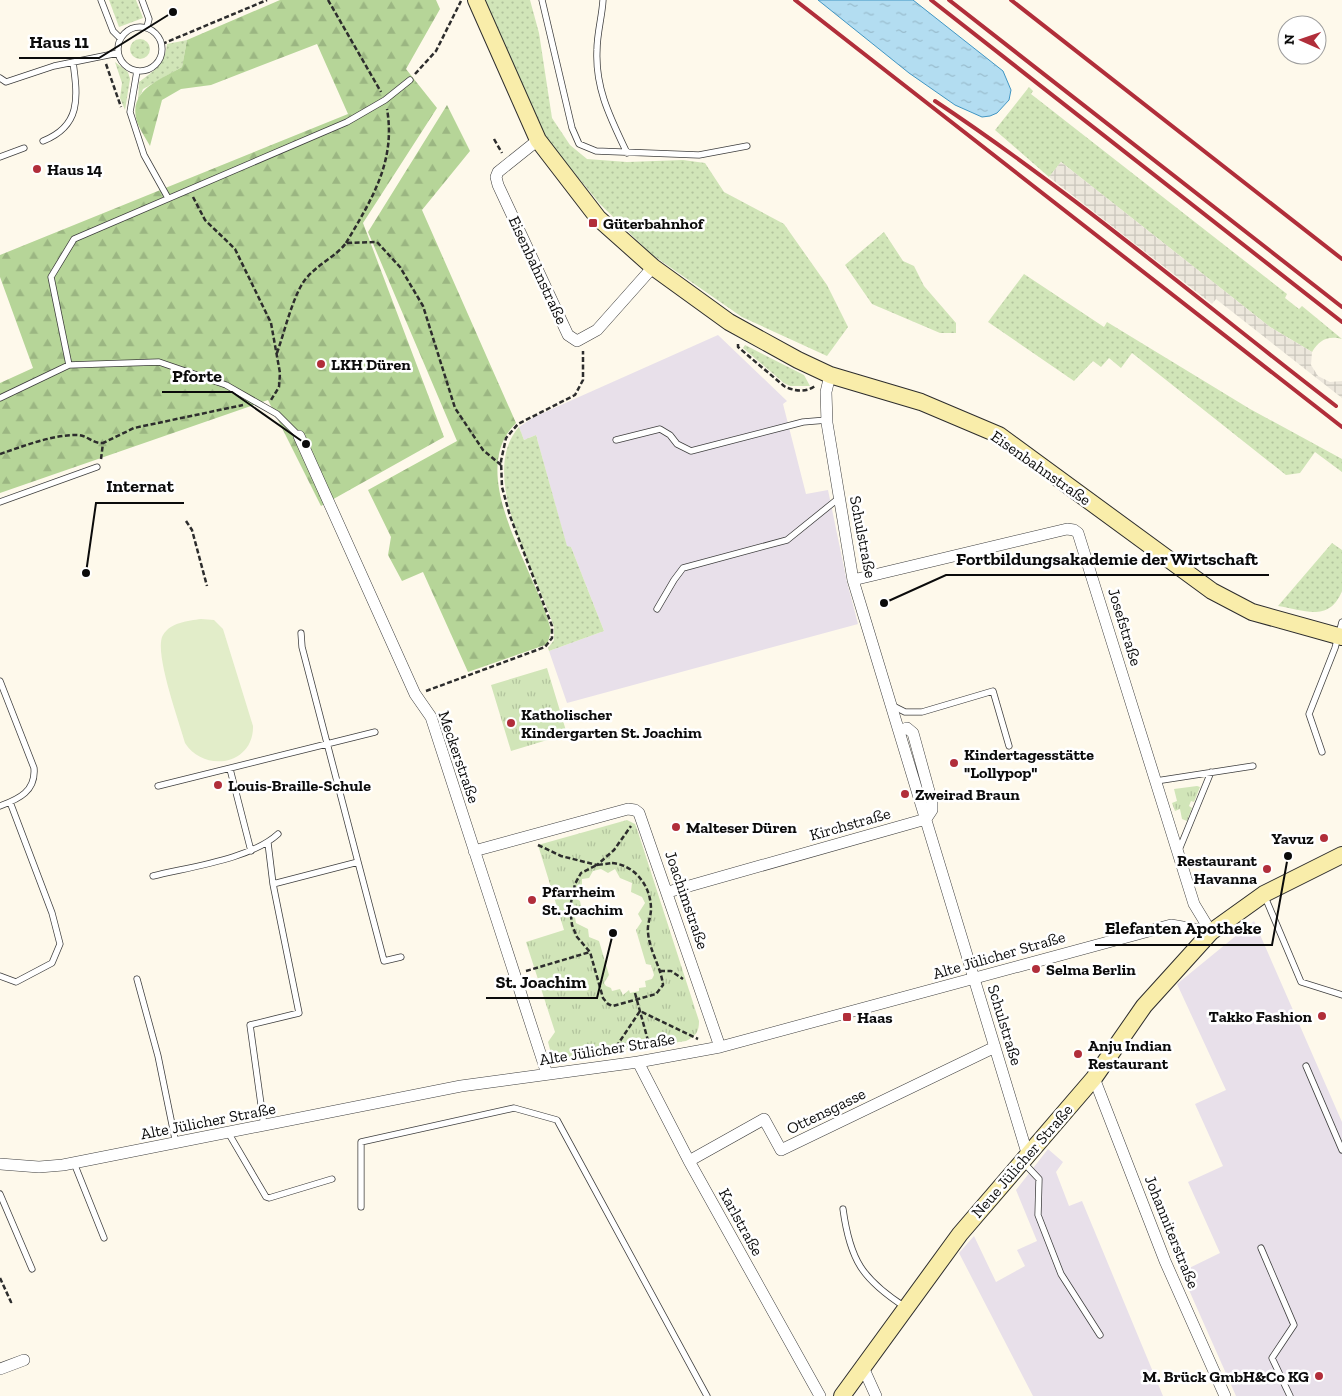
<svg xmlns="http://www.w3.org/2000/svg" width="1342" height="1396" viewBox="0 0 1342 1396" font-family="'Zilla Slab',serif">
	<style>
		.industrial { fill: #e8e0ea }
		.grass { fill: url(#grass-dots) }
		.forest { fill: url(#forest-firs) }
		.park { fill: url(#park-tufts); fill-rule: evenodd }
		.pitch { fill: #e2edc9 }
		.plaza { fill: url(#plaza-grid) }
		.water { fill: url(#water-ripples); stroke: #4095c3 }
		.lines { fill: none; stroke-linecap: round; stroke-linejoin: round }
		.lane-casing { stroke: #3e3e3e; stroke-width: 7 }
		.street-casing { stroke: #3e3e3e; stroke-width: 12 }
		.secondary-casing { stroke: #2d2d2d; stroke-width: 18 }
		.path { stroke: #2d2d2d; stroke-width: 2.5; stroke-dasharray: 5 2.5; stroke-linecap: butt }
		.lane { stroke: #fff; stroke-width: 5.5 }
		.street { stroke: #fff; stroke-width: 11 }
		.secondary { stroke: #f9edaa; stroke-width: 16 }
		.rail { stroke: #b12e3a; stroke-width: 4 }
		.poi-dot { fill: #b12e3a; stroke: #fff; stroke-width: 2 }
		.labels { text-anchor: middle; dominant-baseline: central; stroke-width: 5; stroke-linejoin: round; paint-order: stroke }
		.poi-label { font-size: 16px; font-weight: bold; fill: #0b0b0b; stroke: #fff; text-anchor: start }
		.street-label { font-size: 16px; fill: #0b0b0b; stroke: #fff }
		.leader { fill: none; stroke: #0b0b0b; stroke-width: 2 }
		.callout-dot { fill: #0b0b0b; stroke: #fff; stroke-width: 2 }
		.callout-label { font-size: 18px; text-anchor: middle; font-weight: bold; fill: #0b0b0b; stroke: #fff; stroke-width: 5; stroke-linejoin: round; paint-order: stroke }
	</style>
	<defs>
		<pattern id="grass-dots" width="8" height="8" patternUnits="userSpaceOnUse" patternTransform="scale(1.25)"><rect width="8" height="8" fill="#d1e5b8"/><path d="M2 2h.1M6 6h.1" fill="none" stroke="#b2c39d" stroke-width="1.8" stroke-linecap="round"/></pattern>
		<pattern id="forest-firs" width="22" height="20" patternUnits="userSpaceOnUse" patternTransform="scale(1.25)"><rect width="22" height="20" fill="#b6d598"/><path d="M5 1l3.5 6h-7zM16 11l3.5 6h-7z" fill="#9bb682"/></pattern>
		<pattern id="park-tufts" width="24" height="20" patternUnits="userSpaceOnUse" patternTransform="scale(1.25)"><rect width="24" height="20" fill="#d1e5b8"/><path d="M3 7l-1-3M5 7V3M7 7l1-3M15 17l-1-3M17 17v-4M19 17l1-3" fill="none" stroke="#b2c39d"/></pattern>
		<pattern id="plaza-grid" width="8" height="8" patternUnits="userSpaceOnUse" patternTransform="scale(1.25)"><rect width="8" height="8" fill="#ece7dc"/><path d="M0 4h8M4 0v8" fill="none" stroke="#c9c5bb"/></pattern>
		<pattern id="water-ripples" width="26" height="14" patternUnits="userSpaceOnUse" patternTransform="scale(1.25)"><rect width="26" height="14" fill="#b3ddf1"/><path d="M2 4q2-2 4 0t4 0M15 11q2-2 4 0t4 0" fill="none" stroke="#99bccd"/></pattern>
	</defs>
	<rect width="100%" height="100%" fill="#fef9eb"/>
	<path class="industrial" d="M718,335L787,401L783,404L806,494L828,490L847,582L858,624L567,703L549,651L604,631L571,547H567L536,435L524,440L519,427L534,417Z
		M1254,921L1342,1122V1396H1236L1181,1272L1220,1253L1188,1182L1223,1166L1195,1104L1226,1090L1177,984Z
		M1048,1149L1063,1162L1056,1172L1069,1206L1082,1201L1163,1396H1033L959,1253L974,1236L996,1282L1025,1266L1017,1250L1037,1241L1016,1190Z"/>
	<path class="grass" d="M109,0H136L143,18L119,27Z
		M483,0H530L539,33L552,118L570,145L587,159L627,162L683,160L705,163L724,192L784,224L827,285L848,327L827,356L742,317L651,254L600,204L540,131Z
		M130 49a10 10 0 1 1 20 0a10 10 0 1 1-20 0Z
		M187,40L182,67L143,89L138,101L139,82C154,71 165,64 167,44Z
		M115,62L128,72L130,79L125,110L120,98L122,83Z
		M1029,87L1033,91L1031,94L1287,294L1285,298L1299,309L1302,306L1342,339C1328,335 1319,340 1312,352L1270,327L1061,162L1049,177L995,130Z
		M884,232L903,261L914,266L924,286L956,323V333H940L872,304L845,265Z
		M1024,274L1104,327L1107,322L1250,409L1342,459V472L1315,452L1300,473L1286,475L1132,353L1121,368L1109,358L1101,367L1093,361L1074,381L988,322Z
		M745,345L804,375L810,386H790L784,383L743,348Z
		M519,427L524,440L536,435L567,546L571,547L604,631L549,651L548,648L554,640V627C538,576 476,475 519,427Z
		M1332,543L1342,550V591C1329,623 1304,610 1278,606Z"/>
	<path class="forest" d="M280,0H436L440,9L406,69L437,108L363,223L444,437L321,506L268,400L0,493V383L33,368L0,277V255L348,114L317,44L211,85L181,89L162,100L150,146C145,137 138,127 136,118C130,89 162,79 182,67L187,40Z
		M447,105L470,151L422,210L516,423C463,475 539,574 551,631L548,642L545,645L468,672L423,572L402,581L388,555L391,537L368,490L457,441L368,232Z"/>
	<path class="park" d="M547,668L567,734L511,751L491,685Z
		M1197,786L1200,787L1194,802L1191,801L1189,806L1192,808L1187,821L1182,819L1180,809L1175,811L1172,803L1177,801L1174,789Z
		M627,820L635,824L638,832L699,1021C699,1032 696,1036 686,1041L557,1059L551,1053L548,1042L555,1032L526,942L564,930L538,845ZM601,869L608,873L615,869L620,878L632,883L631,892L642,897L645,903L638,914L642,921L636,930L646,964L651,965L654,975L652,979L645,981L646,987L639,988V991L630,993L629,990L623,995L620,989L612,991L611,988L606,986L604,983L609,975L599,941L589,937L588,929L576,923L575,917L581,906L580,901L575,898L582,889V879L589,878L593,871Z"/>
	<path class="pitch" d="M201,619L214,620L223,629L253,726C254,764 205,774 185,743C180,724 153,651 163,635C171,622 188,621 201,619Z"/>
	<path class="plaza" d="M1061,162L1270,327L1312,352L1311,365L1318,376L1330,382L1342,381V398L1216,299L1212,304L1049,177Z"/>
	<path class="water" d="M818,0H913L1003,71L1011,90L1009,100L997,113L990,116L982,117L955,105L909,73Z"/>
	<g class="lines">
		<g class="lane-casing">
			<path id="lane" d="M101,0L113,31L120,38
				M142,0L149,19L147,27
				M542,0L572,128L579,144L596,151L699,155L747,146
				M603,0C602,17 597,33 597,50C595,89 611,119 627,153
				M118 49a22 22 0 1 1 44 0a22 22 0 1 1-44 0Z
				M137,71L130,112L144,155L168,198
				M0,78L6,82L54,66L118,53
				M43,141C81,126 78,98 73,62
				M0,157L24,148
				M69,365L51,277L74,239L347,122L385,100L410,80
				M0,398L69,365L159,362L226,385L277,414L299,436
				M616,440L660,429L670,435L677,444L691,451L803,422L827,420
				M0,502L97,467
				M657,609L674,580L683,568L787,540L839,498
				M0,681L34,768C36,791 19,799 0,806
				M893,706L905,712H922L993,691L1009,746
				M1322,752L1309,714L1335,648L1342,622
				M230,769L251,851
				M1156,781L1253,766
				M158,786L375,732
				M1179,850L1211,772
				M358,862L384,961L401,957
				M153,876C189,867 251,859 278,834
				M273,884L358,862L302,647L301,633
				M1265,897L1301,982L1342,995
				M0,976L16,982L52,963L60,944L52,913L10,802
				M137,979L158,1056L176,1144
				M1306,1066L1342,1150
				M264,1126L250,1025L299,1013L273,884L268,843
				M229,1134L266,1197L269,1198L332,1179
				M1023,1162L1039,1179L1038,1215L1061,1274L1100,1335
				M74,1163L104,1238
				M0,1194L32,1269
				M361,1207V1142L514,1108L557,1120L707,1396
				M843,1209C850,1260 862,1279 905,1307
				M1261,1248L1294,1325L1272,1358L1290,1396"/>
		</g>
		<g class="street-casing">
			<path id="street" d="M538,140L498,172L496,177L498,185L568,335L577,341L597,330L653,267
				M830,375L826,392L827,423L853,580L1027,1153
				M299,436L415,694L431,717L547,1074
				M853,580L1067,529L1074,530L1078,533L1194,904L1211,932
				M899,731L907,728L913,733L932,802V810L926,819
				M474,851L628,809L635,810L639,813L720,1047
				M668,892L926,819
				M638,1062L689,1161L820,1396
				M1094,1078L1165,1261L1225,1396
				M689,1161L764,1119L781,1150L995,1047
				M0,1164L39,1167L63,1165L461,1086L638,1062L720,1047L1171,925L1211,932
				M862,1365L876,1396
				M0,1369L24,1360"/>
		</g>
		<g class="secondary-casing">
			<path id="secondary" d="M476,0L538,140L598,218L653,267L729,322L798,360L830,375L921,402L999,435L1212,591L1252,612L1342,637
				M842,1396L960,1234L1094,1078L1144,1006L1211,932L1264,894L1342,855"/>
		</g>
		<path class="path" d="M328,0L381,92
			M162,44L267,0
			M106,64L121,107
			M415,74L436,51L461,1
			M494,139L502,153
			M193,197L205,220L235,249L271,323L280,373L279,387L271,400
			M346,243C372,199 396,161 387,109
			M738,344V347L784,386C793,391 806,393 815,386
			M277,353C284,333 291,304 301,286C311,267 334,259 346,243L377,242L400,267L423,306L455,408L483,450L501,465
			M0,454C24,446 51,435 77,435C87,435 93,444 103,443
			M101,459L103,443L134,428L243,405
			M186,521L192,530L207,586
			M426,691L545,647L552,638V626L510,516L502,487L501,461L506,438L518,424L575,395L583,380V351
			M538,845L561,856L597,865L614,850L631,826
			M612,863C635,865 651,886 651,909C651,917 647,924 648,932C649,950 661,967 663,985L656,994L613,1006L608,1004L603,998L590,952L577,937L572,925L570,907L575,884L581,873L597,865Z
			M526,971L590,952
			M660,971H671L683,979
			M635,993L650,1048
			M612,1053L640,1011L698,1039
			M0,1278L11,1302L14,1301"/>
		<use href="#lane" class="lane"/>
		<use href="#street" class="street"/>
		<use href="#secondary" class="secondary"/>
		<path class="rail" d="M795,0L1342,427
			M931,0L1342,322
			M949,0L1342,307
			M1011,0L1342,259
			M935,101C1075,194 1203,304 1336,406"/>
	</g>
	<g class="poi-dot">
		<circle cx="37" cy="169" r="5"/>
		<rect x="588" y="218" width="10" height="10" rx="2.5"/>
		<circle cx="321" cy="364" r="5"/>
		<circle cx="511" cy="723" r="5"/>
		<circle cx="954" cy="763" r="5"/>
		<circle cx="218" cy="785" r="5"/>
		<circle cx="905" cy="794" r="5"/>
		<circle cx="676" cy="827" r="5"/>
		<circle cx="1324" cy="838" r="5"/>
		<circle cx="1267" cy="869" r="5"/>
		<circle cx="532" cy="900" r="5"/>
		<circle cx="1036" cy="969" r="5"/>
		<circle cx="1322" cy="1016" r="5"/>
		<rect x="842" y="1012" width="10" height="10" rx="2.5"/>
		<circle cx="1078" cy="1054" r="5"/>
		<circle cx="1319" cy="1376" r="5"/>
	</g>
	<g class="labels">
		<g class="poi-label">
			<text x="47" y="169">Haus 14</text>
			<text x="603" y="223">Güterbahnhof</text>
			<text x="331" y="364">LKH Düren</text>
			<text x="521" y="714">Katholischer<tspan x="521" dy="18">Kindergarten St. Joachim</tspan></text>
			<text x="964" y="754">Kindertagesstätte<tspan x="964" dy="18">"Lollypop"</tspan></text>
			<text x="228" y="785">Louis-Braille-Schule</text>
			<text x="915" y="794">Zweirad Braun</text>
			<text x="686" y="827">Malteser Düren</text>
			<text x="1314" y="838" text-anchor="end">Yavuz</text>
			<text x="1257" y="860" text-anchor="end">Restaurant<tspan x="1257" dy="18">Havanna</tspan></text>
			<text x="542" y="891">Pfarrheim<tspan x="542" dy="18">St. Joachim</tspan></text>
			<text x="1046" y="969">Selma Berlin</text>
			<text x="1312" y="1016" text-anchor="end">Takko Fashion</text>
			<text x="857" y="1017">Haas</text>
			<text x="1088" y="1045">Anju Indian<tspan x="1088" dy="18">Restaurant</tspan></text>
			<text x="1309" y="1376" text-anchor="end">M. Brück GmbH&amp;Co KG</text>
		</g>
		<g class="street-label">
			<text transform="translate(538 270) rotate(65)">Eisenbahnstraße</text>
			<text transform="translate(1041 468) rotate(35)">Eisenbahnstraße</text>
			<text transform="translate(863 537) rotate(79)">Schulstraße</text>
			<text transform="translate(1125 627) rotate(73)">Josefstraße</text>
			<text transform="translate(459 757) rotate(71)">Meckerstraße</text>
			<text transform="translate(850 824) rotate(-16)">Kirchstraße</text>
			<text transform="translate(687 900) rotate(71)">Joachimstraße</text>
			<text transform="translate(999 955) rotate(-16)">Alte Jülicher Straße</text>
			<text transform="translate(1005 1025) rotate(73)">Schulstraße</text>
			<text transform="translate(607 1049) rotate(-9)">Alte Jülicher Straße</text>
			<text transform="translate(826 1111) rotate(-26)">Ottensgasse</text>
			<text transform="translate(208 1121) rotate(-11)">Alte Jülicher Straße</text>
			<text transform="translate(1022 1161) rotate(-49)">Neue Jülicher Straße</text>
			<text transform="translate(741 1222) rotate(61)">Karlstraße</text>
			<text transform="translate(1172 1232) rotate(68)">Johanniterstraße</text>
		</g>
	</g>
	<path class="leader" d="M173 12L99 58H19M306 444L232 392H162M86 573L96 503H184M884 603L946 575H1269M1288 856L1272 945H1095M613 933L597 998H486"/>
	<g class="callout-dot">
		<circle cx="173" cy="12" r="5"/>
		<circle cx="306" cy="444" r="5"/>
		<circle cx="86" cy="573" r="5"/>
		<circle cx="884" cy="603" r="5"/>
		<circle cx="1288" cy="856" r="5"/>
		<circle cx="613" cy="933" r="5"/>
	</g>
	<g class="callout-label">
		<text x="59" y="48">Haus 11</text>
		<text x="197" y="382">Pforte</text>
		<text x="140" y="492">Internat</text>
		<text x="1107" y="565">Fortbildungsakademie der Wirtschaft</text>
		<text x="1183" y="934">Elefanten Apotheke</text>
		<text x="541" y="988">St. Joachim</text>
	</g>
	<g transform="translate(1302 40) rotate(272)"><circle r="24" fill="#ffffff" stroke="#9d9d9d"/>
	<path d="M0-4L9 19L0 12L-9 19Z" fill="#b12e3a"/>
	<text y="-8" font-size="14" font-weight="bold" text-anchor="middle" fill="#0b0b0b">N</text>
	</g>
</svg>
